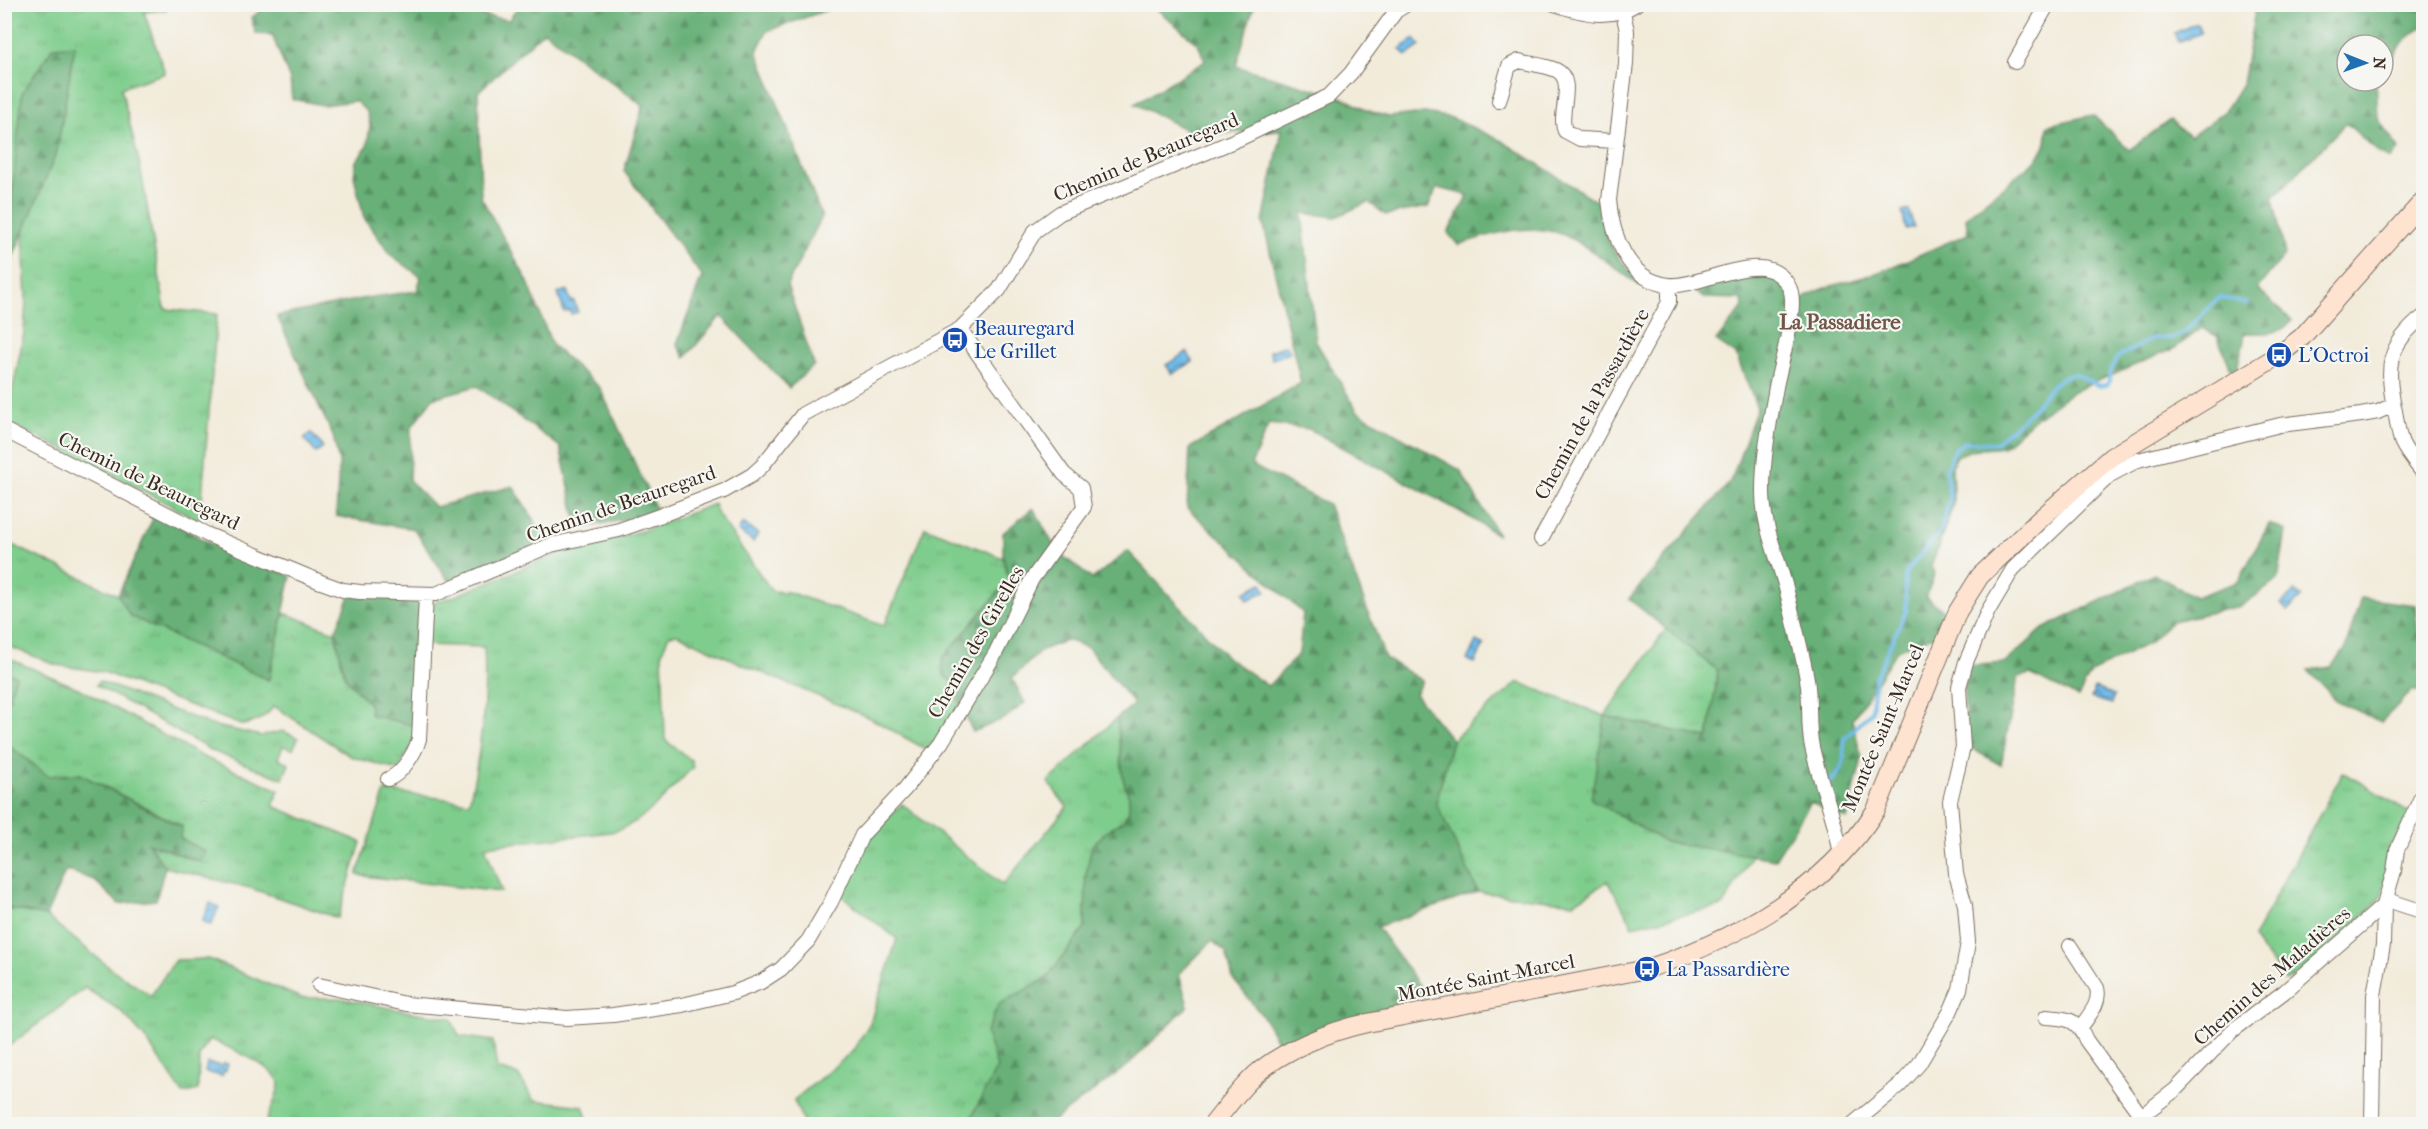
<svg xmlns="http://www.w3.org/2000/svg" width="2428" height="1129" viewBox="0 0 2428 1129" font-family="'IM FELL French Canon',serif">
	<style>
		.grass { fill: url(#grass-tufts); stroke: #5d7c56; stroke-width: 1.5 }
		.forest { fill: url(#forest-firs); stroke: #516d4b; stroke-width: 1.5 }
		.water { fill: url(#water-waves); stroke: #557284; stroke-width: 1.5 }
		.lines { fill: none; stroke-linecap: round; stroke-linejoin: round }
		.stream { stroke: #6fbbe9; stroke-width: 4 }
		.street-casing { stroke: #7b6e60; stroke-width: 16 }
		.secondary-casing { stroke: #7b6e60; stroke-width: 20 }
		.street { stroke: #fff; stroke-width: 14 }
		.secondary { stroke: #fee3d1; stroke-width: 18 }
		.labels { text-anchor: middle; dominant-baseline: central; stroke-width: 4.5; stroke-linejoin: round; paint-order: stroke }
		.street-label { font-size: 20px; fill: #3b2a1e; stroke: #f6f6f2 }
		.transit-label { font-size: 20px; fill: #164399; stroke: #f6f6f2; text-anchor: start }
		.neighbourhood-label { font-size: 21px; font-weight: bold; fill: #715648; stroke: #f6f6f2 }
	</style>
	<defs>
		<pattern id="grass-tufts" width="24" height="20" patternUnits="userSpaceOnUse" patternTransform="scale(1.5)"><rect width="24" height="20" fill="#7fcd8d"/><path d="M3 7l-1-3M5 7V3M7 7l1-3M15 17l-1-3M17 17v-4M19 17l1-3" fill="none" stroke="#6fb079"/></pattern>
		<pattern id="forest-firs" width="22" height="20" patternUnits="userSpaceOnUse" patternTransform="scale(1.5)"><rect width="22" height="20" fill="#67b078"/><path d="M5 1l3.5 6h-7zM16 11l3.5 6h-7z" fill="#568f62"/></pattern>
		<pattern id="water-waves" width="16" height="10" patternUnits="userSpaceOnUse" patternTransform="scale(1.5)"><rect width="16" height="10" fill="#6fbbe9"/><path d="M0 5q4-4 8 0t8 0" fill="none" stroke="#5c98bc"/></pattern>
	</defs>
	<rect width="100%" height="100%" fill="#f6f6f2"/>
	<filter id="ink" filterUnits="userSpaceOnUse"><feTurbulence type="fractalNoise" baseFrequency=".0167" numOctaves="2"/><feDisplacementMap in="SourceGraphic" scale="12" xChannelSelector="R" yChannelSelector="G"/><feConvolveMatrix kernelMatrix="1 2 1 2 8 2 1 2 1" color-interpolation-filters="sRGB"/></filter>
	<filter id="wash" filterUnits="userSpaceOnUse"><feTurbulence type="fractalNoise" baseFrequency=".008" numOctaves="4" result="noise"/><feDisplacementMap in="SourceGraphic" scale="24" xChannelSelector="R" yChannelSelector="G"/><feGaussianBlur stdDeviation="1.35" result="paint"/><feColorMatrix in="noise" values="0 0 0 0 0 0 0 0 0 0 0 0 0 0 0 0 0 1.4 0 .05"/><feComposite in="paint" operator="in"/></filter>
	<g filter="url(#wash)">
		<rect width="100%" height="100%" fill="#f2ebda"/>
		<path class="grass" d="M4,5H166V10L144,12L165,73L121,88L140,166L165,309L217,314L200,521L81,458L6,422L24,333L26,301L23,232L57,151L11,205L5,222Z
			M714,504L718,515L772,591L788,592L884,626L925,527L1003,558L1010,580L943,658L944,676L956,685L960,704L929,751L870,718L744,665L677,634L669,635L662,652L665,740L691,760L693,767C669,791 644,825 611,832L485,846L502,892L357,875L385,791L469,802C481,754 487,696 484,647L426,645L430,606L435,602L455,596L564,551L648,529Z
			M4,541L118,595L130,616L268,680L284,613L335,632L345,677L369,704L416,726L414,742L398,770L350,756L274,706C265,718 256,723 241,725L103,672L56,665L5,645Z
			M1666,629L1718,671L1708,739L1605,716L1665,842L1752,855L1723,906L1633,926L1608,881L1574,903L1478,892L1436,803L1452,740L1518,682L1605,716Z
			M5,657L80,689L201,756L279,790L273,806L361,842L338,918L250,888L165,867L147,842L200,862L179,838L182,826L80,774L48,776L5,742V709L16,676L5,671Z
			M99,681L211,725L261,736L283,731L298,738L293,749L283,746L278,758L289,764L283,779L212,751L96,685Z
			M1117,718L1123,778L1129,797V810L1124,820L1111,828L1086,874L1085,928L1046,979L999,1004L986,1033L998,1067L968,1124H804L794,1100L852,1052L870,1023L897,939L840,894L861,849L876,829L902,804L1003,885L1067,807L1048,782Z
			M2343,772L2409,812L2387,858C2389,869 2385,890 2379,899C2369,912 2298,977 2285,981L2253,938Z
			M5,910H17L46,916L110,968L151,996L175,960L209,959L301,998H339L411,1012L451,1018L459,1036L493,1041L497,1069L518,1075L534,1100L583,1106L589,1124H265C268,1115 279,1093 279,1084C278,1067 224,1046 210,1039L199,1056L198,1090L183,1094L145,1038L121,1011L85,988L5,1049Z"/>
		<path class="forest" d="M275,4L460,5L474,14L509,20L520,4L841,5L767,31L757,51L822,217L787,285L814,365L789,388L721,316L685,358L677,344L702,276L624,171L643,106L544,31L478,92L481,197L528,282L552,345L600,388L656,509L630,519L578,528L560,447L477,386L433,398L411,428L409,480L435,507L513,486L546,540L449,581L414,529L336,516L339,462L333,436L277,316L366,298L417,291L421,277L391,255L364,218L354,176L356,161L367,147L370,125L367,112L355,101L323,105L292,99L290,80L272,35L256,34L251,18L262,10Z
			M1152,5H1254L1236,66L1344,98L1366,110L1389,117L1425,113L1452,118L1502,141L1602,205C1605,247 1613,252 1640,281L1639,285C1618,270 1597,253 1574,240C1539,219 1494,233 1458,245L1448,233L1468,195L1437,188L1428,207L1386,215L1368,202L1336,217L1302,213L1316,342L1358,412L1460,470L1498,535L1461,512L1309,429L1269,424L1251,465L1328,504L1385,658L1422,681L1415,694L1452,740L1436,803L1478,892L1377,927L1427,996L1279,1044L1264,1018L1233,979L1226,952L1212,941L1179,974L1188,1006L1127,1066L1049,1124H968L997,1067L986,1033L999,1004L1046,979L1085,928L1086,874L1092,845L1111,828L1124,820L1129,810V797L1123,778L1117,718L1134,704L1088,648L1067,640L1042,650L1012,678L1025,703L1005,718L973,732L960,704L956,685C944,676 941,673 943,658L1009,580L1003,558V533L1033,508L1057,551L1092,579L1128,551L1228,658L1268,686L1299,654L1303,613L1187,508L1190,448L1301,383L1263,222L1282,130L1197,135L1135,104L1205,61L1198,44Z
			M2256,5H2423V26L2404,41L2383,70V45H2347V81H2376L2378,119L2399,149L2390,159L2379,153L2346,123L2273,198L2285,254L2257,289L2292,320C2279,337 2264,333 2244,333C2246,346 2238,354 2238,368L2232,371L2217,336L2202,328L2175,348L2074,391L2037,417L2003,447L1971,450L1957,456L1952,464L1953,505L1931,567L1935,572L1926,597L1945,612L1941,633L1897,650L1852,720L1862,758L1847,819L1811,802L1775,859L1665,842L1591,799L1605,716L1708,738L1718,671L1629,599L1731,481L1757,408L1736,355L1716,341L1743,307L1742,299L1703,298L1692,288L1760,273L1773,275L1797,304C1818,285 1853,282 1879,272C1909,260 1938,246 1968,234L1966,217L2038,158L2046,143L2048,125L2093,115L2129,150L2170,120L2190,137L2225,111L2242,84Z
			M75,45L57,151L10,265L5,262V222L11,205L22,93L53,47Z
			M155,514L227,552L291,576L269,680L130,616L118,595Z
			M2269,524L2286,531L2278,580L2241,606L2172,621L2149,643L2091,673L2078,697L2030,674L2018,677L2001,765L1967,746L1964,691L1967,666L2005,663L2043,629L2154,574L2195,597L2238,582Z
			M350,596L414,599L420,604L416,726L371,715L369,704L345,677L335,632Z
			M2361,598L2415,605L2418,633L2423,638V691H2412L2381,722L2337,701L2308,670L2331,667L2345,649Z
			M5,671L16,676L5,709Z
			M4,742L48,776L80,774L182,827L180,838L206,852L201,862L148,843L165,867L156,900L119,904L94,880L66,870L46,916L17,910H5Z"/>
		<path class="water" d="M2197,23L2201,33L2178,42L2174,33Z
			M1415,39L1420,46L1406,56L1400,49Z
			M1909,210L1914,227L1906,229L1902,212Z
			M567,290L571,302L574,301L578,312L571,314L570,311L564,312L558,293Z
			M1287,345L1290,353L1272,359L1269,351Z
			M1187,352L1193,362L1172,374L1166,365Z
			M311,433L323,447L316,453L304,439Z
			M743,523L758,534L753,542L738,531Z
			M1262,583L1266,591L1248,600L1244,592Z
			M2295,591L2302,597L2288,611L2281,604Z
			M1476,641L1484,645L1475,663L1467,660Z
			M2095,688L2114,696L2112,704L2091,698Z
			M210,903L219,907L211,925L202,921Z
			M207,1063L222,1066L223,1063L228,1064L226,1071H224L222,1076L205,1072Z"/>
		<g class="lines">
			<path class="stream" d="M1827,785C1844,770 1845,762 1844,739L1872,711L1875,678L1906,611L1905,574L1941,530L1950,500L1946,469L1956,448L1965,442L1996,443C2007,432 2020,422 2031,411C2042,400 2053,379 2068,375C2083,371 2094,392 2108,384L2112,367L2118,357L2153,338H2172L2184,333L2219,297L2247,304"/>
		</g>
	</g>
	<g filter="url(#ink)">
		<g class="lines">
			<g class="street-casing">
				<path id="street" d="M1554,4C1582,13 1610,21 1636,4
					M1623,12L1627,31L1626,64L1609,200C1612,234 1627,281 1669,285C1704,288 1769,242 1790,289C1798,308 1780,365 1776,387C1770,421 1763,456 1763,490C1762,527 1780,561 1788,596C1794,623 1802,651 1807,679C1811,702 1807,725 1812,747C1820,784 1836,818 1841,856
					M2015,62L2048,4
					M1499,101L1509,66L1519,61C1530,64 1545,65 1556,70C1577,80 1557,114 1565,131L1580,139L1616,141
					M2424,316C2387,345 2385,368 2395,411C2397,421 2398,434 2402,443C2407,454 2417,465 2424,474
					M4,430L208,535L321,582L343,590L360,592L436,594L551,545L619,530L659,516L724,491L752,475L762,466L803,414L960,329L999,290L1035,231L1060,213L1241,138L1329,96L1351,73L1396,11L1407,4
					M1541,539L1669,302V285
					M388,779C402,774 415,753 419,739L426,595
					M2387,900L2424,912
					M2070,946L2097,988C2101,1003 2089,1015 2081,1027
					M319,985L406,1004L567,1018L613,1015L682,1005L733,993L761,982L781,969L808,941L831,902L862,835L905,789L941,743L995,654L1032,579L1084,507L1081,488L1064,474L960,329
					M2046,1017C2067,1018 2078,1019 2086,1040L2142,1117
					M1853,1124L1900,1085L1919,1064L1950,1012L1960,989L1968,942L1965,905L1956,874L1950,801L1963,747L1959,687L1966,662L1988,611L2013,569L2110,475L2138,460L2280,425L2361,415L2378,412L2393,405
					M2131,1124L2175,1090L2232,1031L2284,992L2384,905
					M2372,1124L2374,995L2383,945L2384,905L2394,871L2397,850L2424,791"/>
			</g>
			<g class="secondary-casing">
				<path id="secondary" d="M1213,1124C1226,1108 1239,1090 1255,1075C1283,1050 1330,1031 1367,1023L1647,969C1736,939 1824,891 1876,810L1958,611L1980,576L2039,520L2111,457L2279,355L2302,337L2424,200"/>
			</g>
			<use href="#street" class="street"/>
			<use href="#secondary" class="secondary"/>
		</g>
	</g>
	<defs>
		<g id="bus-disc" transform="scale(1.35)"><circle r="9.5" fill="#1a4fb4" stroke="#f6f6f2"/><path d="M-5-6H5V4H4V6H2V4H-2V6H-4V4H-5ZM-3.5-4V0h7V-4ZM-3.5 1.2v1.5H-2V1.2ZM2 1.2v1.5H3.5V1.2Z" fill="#fff"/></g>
	</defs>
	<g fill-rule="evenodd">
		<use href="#bus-disc" x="955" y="340"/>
		<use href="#bus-disc" x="2279" y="355"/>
		<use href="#bus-disc" x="1647" y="969"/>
	</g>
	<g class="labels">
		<g class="street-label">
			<text transform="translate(1146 157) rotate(-23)">Chemin de Beauregard</text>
			<text transform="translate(1592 404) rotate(-61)">Chemin de la Passardière</text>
			<text transform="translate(149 481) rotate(26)">Chemin de Beauregard</text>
			<text transform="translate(621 504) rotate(-19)">Chemin de Beauregard</text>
			<text transform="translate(976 642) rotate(-60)">Chemin des Girelles</text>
			<text transform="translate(1883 728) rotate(-67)">Montée Saint-Marcel</text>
			<text transform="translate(2272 976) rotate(-41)">Chemin des Maladières</text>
			<text transform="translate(1486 978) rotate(-11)">Montée Saint-Marcel</text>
		</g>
		<g class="transit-label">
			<text x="974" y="328">Beauregard<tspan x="974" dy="23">Le Grillet</tspan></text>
			<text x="2298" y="355">L'Octroi</text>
			<text x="1666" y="969">La Passardière</text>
		</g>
		<g class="neighbourhood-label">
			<text x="1840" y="322">La Passadiere</text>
		</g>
	</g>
	<rect width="2428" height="1129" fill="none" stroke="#f6f6f2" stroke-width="24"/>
	<g transform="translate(2365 63) rotate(91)"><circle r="28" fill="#f6f6f2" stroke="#aba49d" stroke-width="1.5"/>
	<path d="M0-4.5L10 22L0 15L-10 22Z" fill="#1f6fb2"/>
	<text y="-9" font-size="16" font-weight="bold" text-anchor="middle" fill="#3b2a1e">N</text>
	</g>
</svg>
